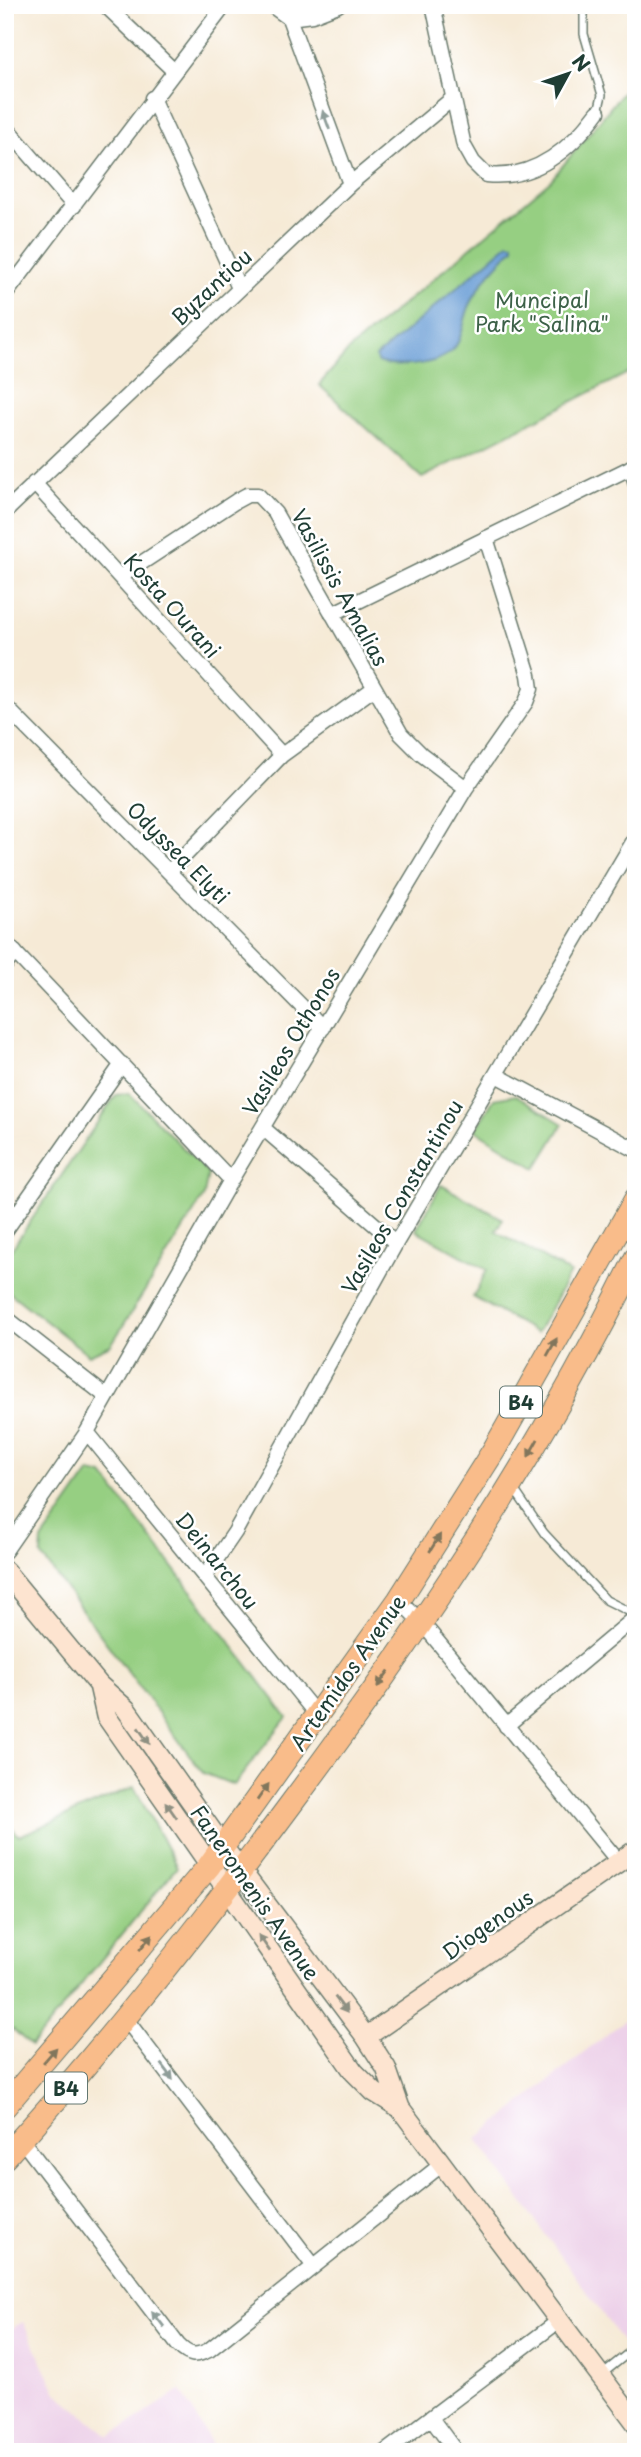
<svg xmlns="http://www.w3.org/2000/svg" width="641" height="2457" viewBox="0 0 641 2457" font-family="'Playpen Sans',sans-serif">
	<style>
		.built { fill: #edd1e9 }
		.green { fill: #96cf82; stroke: #5a865b; stroke-width: 2 }
		.water { fill: #699dd5; stroke: #446d84; stroke-width: 2 }
		.lines { fill: none; stroke-linecap: round; stroke-linejoin: round }
		.lane-casing { stroke: #6a7a6d; stroke-width: 10 }
		.street-casing { stroke: #6a7a6d; stroke-width: 17 }
		.secondary-casing { stroke: #6a7a6d; stroke-width: 22 }
		.primary-casing { stroke: #6a7a6d; stroke-width: 25 }
		.lane { stroke: #fff; stroke-width: 7 }
		.street { stroke: #fff; stroke-width: 14 }
		.secondary { stroke: #fde4d0; stroke-width: 19 }
		.primary { stroke: #f9bc8a; stroke-width: 23 }
		.oneway { fill: #8f9e9a }
		.oneway2 { fill: #81765b }
		.oneway3 { fill: #8e9082 }
		.labels { text-anchor: middle; dominant-baseline: central; stroke-width: 5; stroke-linejoin: round; paint-order: stroke }
		.shield { fill: #fff; stroke: #627771; stroke-width: 2 }
		.shield-label { font-size: 19px; font-weight: bold; fill: #1f3d34 }
		.street-label { font-size: 21px; fill: #1f3d34; stroke: #fff }
		.park-label { font-size: 21px; fill: #3d6248; stroke: #fff }
	</style>
	<rect width="100%" height="100%" fill="#fff"/>
	<filter id="ink" filterUnits="userSpaceOnUse"><feTurbulence type="fractalNoise" baseFrequency=".0143" numOctaves="2"/><feDisplacementMap in="SourceGraphic" scale="14" xChannelSelector="R" yChannelSelector="G"/><feConvolveMatrix kernelMatrix="1 2 1 2 8 2 1 2 1" color-interpolation-filters="sRGB"/></filter>
	<filter id="wash" filterUnits="userSpaceOnUse"><feTurbulence type="fractalNoise" baseFrequency=".00686" numOctaves="4" result="noise"/><feDisplacementMap in="SourceGraphic" scale="28" xChannelSelector="R" yChannelSelector="G"/><feGaussianBlur stdDeviation="1.57" result="paint"/><feColorMatrix in="noise" values="0 0 0 0 0 0 0 0 0 0 0 0 0 0 0 0 0 1.4 0 .05"/><feComposite in="paint" operator="in"/></filter>
	<g filter="url(#wash)">
		<rect width="100%" height="100%" fill="#f6ead6"/>
		<path class="built" d="M636,2011V2335L624,2344L477,2139Z
			M23,2322L57,2393L110,2436L181,2390L216,2452H5V2332Z"/>
		<path class="green" d="M636,70V369L422,478L319,385L350,349L551,180L628,86Z
			M129,1093L208,1173L204,1196L111,1345L89,1355L5,1289V1259L116,1095Z
			M516,1095L563,1124L536,1168L475,1130L494,1099Z
			M441,1185L503,1219L496,1231L570,1273L537,1333L473,1297L487,1270L416,1230Z
			M90,1472L103,1475L287,1717L234,1785L203,1773L41,1555L42,1540Z
			M134,1787L177,1867L31,2046L13,2029L5,2035V1820L19,1836Z"/>
		<path class="water" d="M509,243L514,244V248C496,265 482,280 471,303C464,315 464,332 457,344C445,366 399,369 377,362L376,357Z"/>
	</g>
	<g filter="url(#ink)">
		<g class="lines">
			<g class="lane-casing">
				<path id="lane" d="M584,8V34L602,95L598,112
					M514,1489L544,1533L606,1600L636,1615
					M601,2375L636,2347"/>
			</g>
			<g class="street-casing">
				<path id="street" d="M105,5L173,70
					M271,5L289,18L350,184
					M433,5L464,146L473,162L486,175C534,180 571,149 598,112
					M583,5L584,8
					M289,18L312,15L338,5
					M152,98L239,288
					M5,126L74,206
					M5,295L225,5
					M631,467L636,484
					M34,483L282,755
					M5,512L350,184L453,98
					M120,577L236,501L247,495H258L275,513L401,734L421,754L466,788
					M332,614L636,465
					M5,706L323,1028
					M169,872L282,755L373,689
					M5,942L231,1180
					M5,965L15,952
					M496,1075L636,1150
					M263,1128L396,1243
					M5,1231L122,1064
					M5,1317L107,1397
					M87,1432L316,1714
					M5,1551L87,1432L231,1180L466,788L526,702L531,689L529,675L486,538
					M205,1576L235,1532L396,1243L636,837
					M399,1600L423,1624L618,1861
					M506,1726L636,1617
					M125,2018L313,2265
					M21,2139L178,2345C189,2356 195,2357 209,2350L441,2165
					M431,2418L456,2452
					M385,2452L560,2320"/>
			</g>
			<g class="secondary-casing">
				<path id="secondary" d="M5,1571L99,1685L126,1709L224,1848L366,2037L386,2068L400,2108L636,2423
					M99,1685L106,1716L354,2072L374,2092L400,2108
					M366,2037L636,1850"/>
			</g>
			<g class="primary-casing">
				<path id="primary" d="M5,2106L209,1866L399,1600L494,1450L636,1199
					M5,2157C108,2044 203,1923 294,1800C422,1629 542,1451 636,1258"/>
			</g>
			<use href="#lane" class="lane"/>
			<use href="#street" class="street"/>
			<use href="#secondary" class="secondary"/>
			<use href="#primary" class="primary"/>
		</g>
		<defs><path id="oneway-solid" d="M-6-.8H1V-3.2L6.5 0L1 3.2V.8H-6Z" transform="scale(1.75)"/></defs>
		<g class="oneway">
			<use href="#oneway-solid" transform="translate(326 120) rotate(-110)"/>
			<use href="#oneway-solid" transform="translate(167 2072) rotate(53)"/>
			<use href="#oneway-solid" transform="translate(158 2319) rotate(-128)"/>
		</g>
		<g class="oneway2">
			<use href="#oneway-solid" transform="translate(552 1347) rotate(-61)"/>
			<use href="#oneway-solid" transform="translate(533 1448) rotate(119)"/>
			<use href="#oneway-solid" transform="translate(435 1543) rotate(-58)"/>
			<use href="#oneway-solid" transform="translate(383 1679) rotate(126)"/>
			<use href="#oneway-solid" transform="translate(263 1792) rotate(-55)"/>
			<use href="#oneway-solid" transform="translate(146 1942) rotate(-50)"/>
			<use href="#oneway-solid" transform="translate(50 2055) rotate(-49)"/>
		</g>
		<g class="oneway3">
			<use href="#oneway-solid" transform="translate(144 1736) rotate(55)"/>
			<use href="#oneway-solid" transform="translate(171 1810) rotate(-125)"/>
			<use href="#oneway-solid" transform="translate(264 1943) rotate(-125)"/>
			<use href="#oneway-solid" transform="translate(341 2005) rotate(53)"/>
		</g>
	</g>
	<g class="labels">
		<g class="shield">
			<rect x="500" y="1386.5" width="42" height="31" rx="5"/>
			<rect x="45" y="2072.5" width="42" height="31" rx="5"/>
		</g>
		<g class="shield-label">
			<text x="521" y="1402">B4</text>
			<text x="66" y="2088">B4</text>
		</g>
		<g class="street-label">
			<text transform="translate(211 286) rotate(-43)">Byzantiou</text>
			<text transform="translate(341 587) rotate(61)">Vasilissis Amalias</text>
			<text transform="translate(173 605) rotate(48)">Kosta Ourani</text>
			<text transform="translate(179 852) rotate(45)">Odyssea Elyti</text>
			<text transform="translate(290 1041) rotate(-59)">Vasileos Othonos</text>
			<text transform="translate(401 1196) rotate(-60)">Vasileos Constantinou</text>
			<text transform="translate(218 1560) rotate(51)">Deinarchou</text>
			<text transform="translate(347 1672) rotate(-55)">Artemidos Avenue</text>
			<text transform="translate(256 1892) rotate(55)">Faneromenis Avenue</text>
			<text transform="translate(487 1924) rotate(-35)">Diogenous</text>
		</g>
		<g class="park-label">
			<text x="542" y="299">Muncipal<tspan x="542" dy="24">Park "Salina"</tspan></text>
		</g>
	</g>
	<rect width="641" height="2457" fill="none" stroke="#fff" stroke-width="28"/>
	<g transform="translate(568 74) rotate(50)" stroke="#ffffff" stroke-width="5" paint-order="stroke">
	<path d="M0-5L12 26L0 18L-12 26Z" fill="#1f3d34"/>
	<text y="-10" font-size="19" font-weight="bold" text-anchor="middle" fill="#1f3d34">N</text>
	</g>
</svg>
